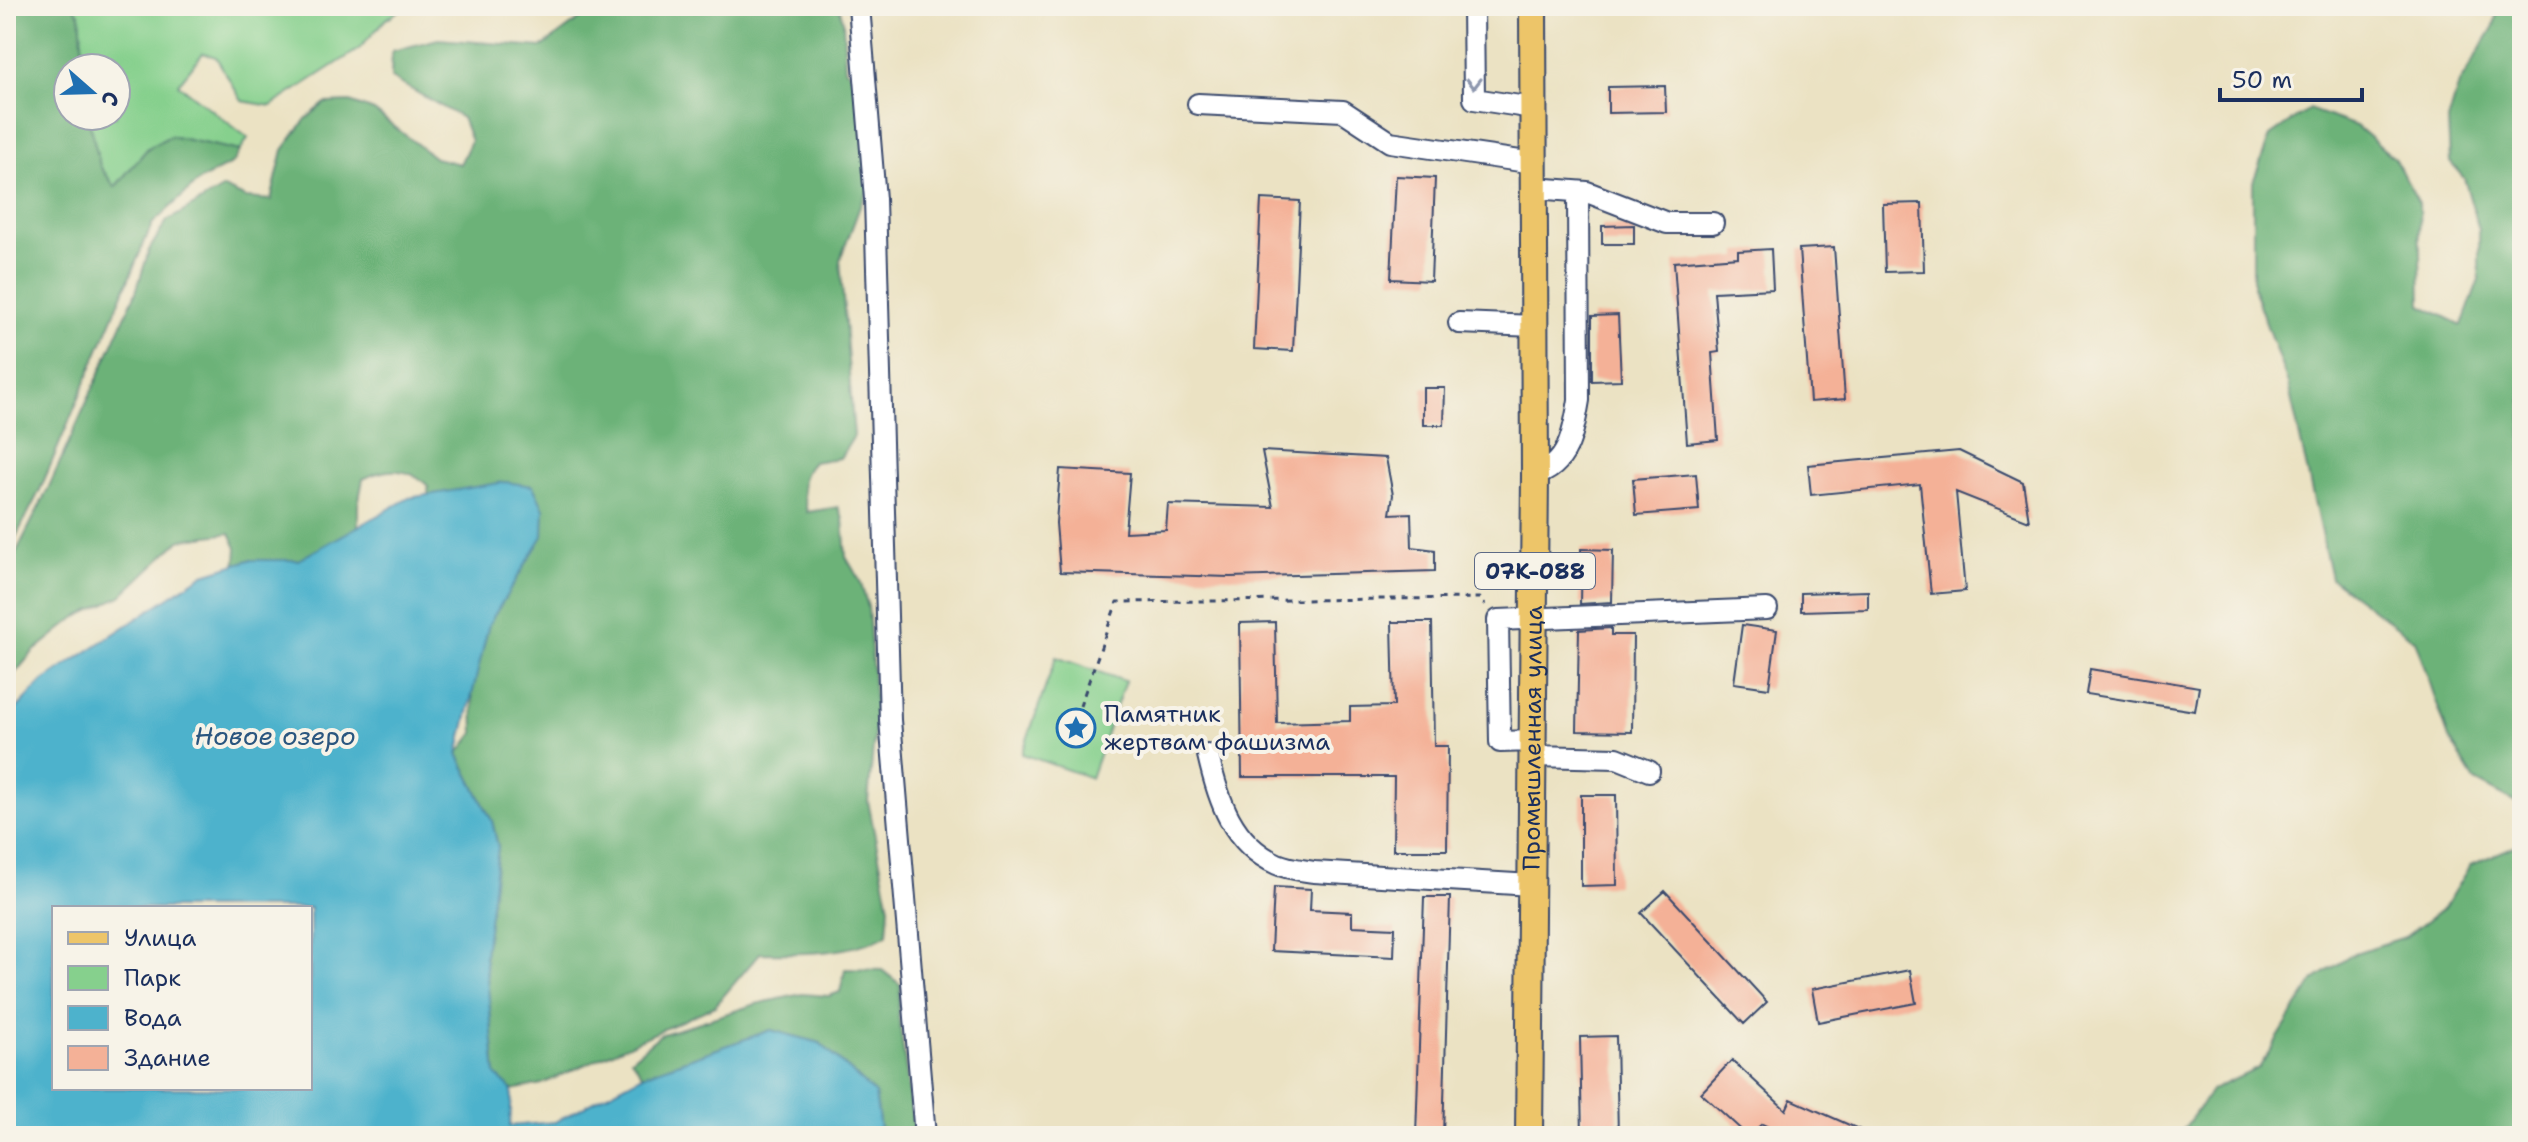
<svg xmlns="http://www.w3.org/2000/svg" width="2528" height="1142" viewBox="0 0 2528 1142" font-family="'Shantell Sans',sans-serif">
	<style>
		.green { fill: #86d08d; stroke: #508076; stroke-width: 2 }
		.forest { fill: #6cb278; stroke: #44706b; stroke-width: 2 }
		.water { fill: #4db2cc; stroke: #347095; stroke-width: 2; fill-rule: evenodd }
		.building { fill: #f4b197 }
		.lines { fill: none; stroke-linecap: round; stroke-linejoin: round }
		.minor-casing { stroke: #3a4a6d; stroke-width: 24 }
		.major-casing { stroke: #3a4a6d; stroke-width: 30 }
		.path { stroke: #3a4a6d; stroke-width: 3; stroke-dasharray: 6 6; stroke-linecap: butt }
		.minor { stroke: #fff; stroke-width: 20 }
		.major { stroke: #edc569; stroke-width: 26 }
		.oneway { stroke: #8d97ae }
		.labels { text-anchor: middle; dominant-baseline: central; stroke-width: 8; stroke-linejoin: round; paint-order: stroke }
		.shield { fill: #f7f3e8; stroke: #5d6a87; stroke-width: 2 }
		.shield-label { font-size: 22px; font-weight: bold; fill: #1b2f5e }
		.poi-label { font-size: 24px; fill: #1b2f5e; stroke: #f7f3e8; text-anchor: start }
		.street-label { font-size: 24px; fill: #1b2f5e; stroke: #f7f3e8 }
		.water-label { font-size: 26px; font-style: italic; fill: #2a567f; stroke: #f7f3e8 }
	</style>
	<rect width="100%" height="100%" fill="#f7f3e8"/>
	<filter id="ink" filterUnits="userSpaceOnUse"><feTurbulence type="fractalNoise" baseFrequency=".0125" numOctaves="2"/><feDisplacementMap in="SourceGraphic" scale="16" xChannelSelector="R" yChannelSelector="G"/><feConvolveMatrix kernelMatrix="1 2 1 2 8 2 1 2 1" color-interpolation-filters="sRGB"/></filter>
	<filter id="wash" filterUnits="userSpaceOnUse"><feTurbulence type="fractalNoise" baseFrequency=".006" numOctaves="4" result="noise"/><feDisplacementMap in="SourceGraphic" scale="32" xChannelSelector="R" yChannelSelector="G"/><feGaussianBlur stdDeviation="1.8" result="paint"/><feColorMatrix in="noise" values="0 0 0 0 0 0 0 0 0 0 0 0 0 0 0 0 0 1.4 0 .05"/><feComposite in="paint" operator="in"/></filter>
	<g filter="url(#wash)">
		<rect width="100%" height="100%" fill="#ebe2c3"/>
		<path class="green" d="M73,6H406L385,20L359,49L271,106L242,101L216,57L203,53L178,84L248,138L240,151L170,136L148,148L115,187L100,166L88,116H116V68H84L80,16Z
			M1056,657L1125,681L1091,778L1022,754Z"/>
		<path class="forest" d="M6,6H73L80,15L84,68H68V116H88L100,166L115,187L148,148L170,136L240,151L233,163L200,180L152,224L40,490L6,556Z
			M590,6H839L843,21L845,68L873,95L881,167L861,204L840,260L854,436L840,458L813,462C797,480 803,490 807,512L838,507L843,519L846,557L860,581L868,607L876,717L868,801L889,907L887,934C852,955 799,954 760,953L715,1006L542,1084L512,1090L496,1076L485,955L498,846L492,821L458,754L474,733L473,697L458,675L430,526L428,486C409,467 387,467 363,479L358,505V576L220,626L236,561L237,548L230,533L180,540L121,596L75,618L33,652L6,684V573L48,489L136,292L149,250L167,221L224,188L246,198L271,200L283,150L306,119L325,103L350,102L374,111L435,158L460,164L471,141L462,118L391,78L392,51L438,39L542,47L584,16Z
			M2498,6H2522V806L2475,781L2449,738L2415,640L2331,578L2288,384L2253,288V182L2270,136L2309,109L2356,126L2394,158L2419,203L2421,305L2462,325L2479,279V230L2464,178L2450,162L2448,121L2459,84L2494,26Z
			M2522,843V1136H2174L2182,1131L2212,1090L2259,1068L2314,980L2355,953L2405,937L2444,908L2470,865Z
			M845,969L882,970L901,985L898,1012L915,1136H881L875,1094L820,1043L771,1030L643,1075L631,1059L660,1035L756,1004L802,994L829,996L840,992Z"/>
		<path class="water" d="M505,482L533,486L544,509L543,536L489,624L458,754L492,821L498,847L485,955L496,1075L512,1090L510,1126L555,1122L643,1075L771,1030L820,1043L875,1094L881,1136H6V720L43,681L204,574L249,560H298L409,498ZM54,908H310V1088H54Z"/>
		<g id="blocks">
			<path class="building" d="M1665,86L1666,112L1608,113V87Z
				M1396,176L1435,178L1431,281L1391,279Z
				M1261,199L1300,201L1293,351L1254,349Z
				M1922,203L1924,271L1885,272L1883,204Z
				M1634,225V244H1602V226Z
				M1834,247L1845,399L1810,402L1799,249Z
				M1771,249L1773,289L1714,292L1719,352L1712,353L1718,440L1687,443L1674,262L1738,257V251Z
				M1618,315L1621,380L1592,381V316Z
				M1423,388H1445L1444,425H1423Z
				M1262,451L1386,458L1393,495L1390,514L1411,513L1412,547L1435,550V571L1230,577L1060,572L1056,523L1060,469L1130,473L1125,532L1166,530L1168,504L1273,507Z
				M1959,451L2023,482L2029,521L1956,492L1965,591L1931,594L1920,484L1811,495L1808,465Z
				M1696,474L1699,510L1636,515L1633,479Z
				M1581,549L1613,550L1612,602L1580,604Z
				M1868,591V609L1801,611V593Z
				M1275,622L1277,723L1350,721V707L1394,706L1392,622H1432L1434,746H1448L1447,850H1393L1394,777H1242L1240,623Z
				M1742,625L1777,630L1769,688L1734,683Z
				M1611,628V635H1633L1632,732L1577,731L1579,630Z
				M2090,669L2199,687L2195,711L2086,694Z
				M1581,795H1616L1617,885L1581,886Z
				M1274,887L1311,889L1310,910L1352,912V926L1395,928L1394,957L1271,951Z
				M1665,891L1767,1002L1744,1024L1641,913Z
				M1424,897H1450L1443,1136H1416Z
				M1910,970L1916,1003L1818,1022L1812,989Z
				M1616,1036L1618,1136H1582L1580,1037Z
				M1732,1060L1786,1110L1791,1099L1874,1136H1788L1762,1124L1748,1136L1701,1093Z"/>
		</g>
	</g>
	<g filter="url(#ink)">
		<use href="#blocks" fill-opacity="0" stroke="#3a4a6d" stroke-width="2"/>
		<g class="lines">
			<g class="minor-casing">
				<path id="minor" d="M859,6L875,199L890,720L925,1136
					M1473,6L1474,99L1533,108
					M1198,104L1343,111L1390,142L1534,163
					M1534,188L1587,192L1667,223H1713
					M1459,323L1535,326
					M1535,475C1569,466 1574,430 1579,400L1578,192
					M1534,741L1500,742L1498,620L1767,609
					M1208,755C1218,799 1232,844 1277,864C1288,869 1302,870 1314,872L1532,885
					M1534,756L1617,758L1649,771"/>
			</g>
			<g class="major-casing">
				<g id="major">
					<path id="s1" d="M1529,1136L1535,475L1533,6"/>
				</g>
			</g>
			<path class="path" d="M1080,706L1117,602L1480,598L1485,605"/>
			<use href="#minor" class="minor"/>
			<use href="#major" class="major"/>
		</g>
		<defs><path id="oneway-chevron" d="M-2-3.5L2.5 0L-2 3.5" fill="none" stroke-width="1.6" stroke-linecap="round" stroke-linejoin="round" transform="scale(2)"/></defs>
		<use class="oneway" href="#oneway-chevron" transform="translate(1474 83) rotate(90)"/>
	</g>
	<defs>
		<g id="sight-ring" transform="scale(2)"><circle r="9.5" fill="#f7f3e8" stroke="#1f6fb2" stroke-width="1.5"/><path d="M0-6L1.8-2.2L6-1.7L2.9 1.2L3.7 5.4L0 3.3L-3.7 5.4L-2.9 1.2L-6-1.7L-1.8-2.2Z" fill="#1f6fb2"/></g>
	</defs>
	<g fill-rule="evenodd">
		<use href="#sight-ring" x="1076" y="728"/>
	</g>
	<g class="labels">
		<rect class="shield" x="1475" y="553" width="120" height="36" rx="6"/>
		<g class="shield-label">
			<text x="1535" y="571">07К-088</text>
		</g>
		<g class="poi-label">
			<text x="1104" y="714">Памятник<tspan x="1104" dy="28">жертвам фашизма</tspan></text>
		</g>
		<g class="street-label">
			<text stroke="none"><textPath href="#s1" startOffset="398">Промышленная улица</textPath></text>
		</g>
		<g class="water-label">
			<text x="275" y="735">Новое озеро</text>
		</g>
	</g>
	<rect width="2528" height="1142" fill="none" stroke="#f7f3e8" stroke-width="32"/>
	<rect x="52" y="906" width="260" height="184" fill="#f7f3e8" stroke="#9fa5b1" stroke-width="2"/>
	<rect x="68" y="932" width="40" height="12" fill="#edc569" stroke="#9fa5b1" stroke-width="2"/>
	<text x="124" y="946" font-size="24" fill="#1b2f5e">Улица</text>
	<rect x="68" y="966" width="40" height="24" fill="#86d08d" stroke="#9fa5b1" stroke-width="2"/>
	<text x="124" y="986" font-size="24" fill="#1b2f5e">Парк</text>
	<rect x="68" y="1006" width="40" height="24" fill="#4db2cc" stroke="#9fa5b1" stroke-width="2"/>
	<text x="124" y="1026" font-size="24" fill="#1b2f5e">Вода</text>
	<rect x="68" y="1046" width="40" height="24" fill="#f4b197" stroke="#9fa5b1" stroke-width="2"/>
	<text x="124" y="1066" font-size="24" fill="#1b2f5e">Здание</text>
	<g transform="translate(92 92) rotate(110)"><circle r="38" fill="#f7f3e8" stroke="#9fa5b1" stroke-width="2"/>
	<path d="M0-6L14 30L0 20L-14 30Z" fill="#1f6fb2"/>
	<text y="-12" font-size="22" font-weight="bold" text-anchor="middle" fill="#1b2f5e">С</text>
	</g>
	<path d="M2220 88v12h142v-12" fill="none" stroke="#1b2f5e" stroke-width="4"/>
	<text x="2232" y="88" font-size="24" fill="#1b2f5e" stroke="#f7f3e8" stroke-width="6" paint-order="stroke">50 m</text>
</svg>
